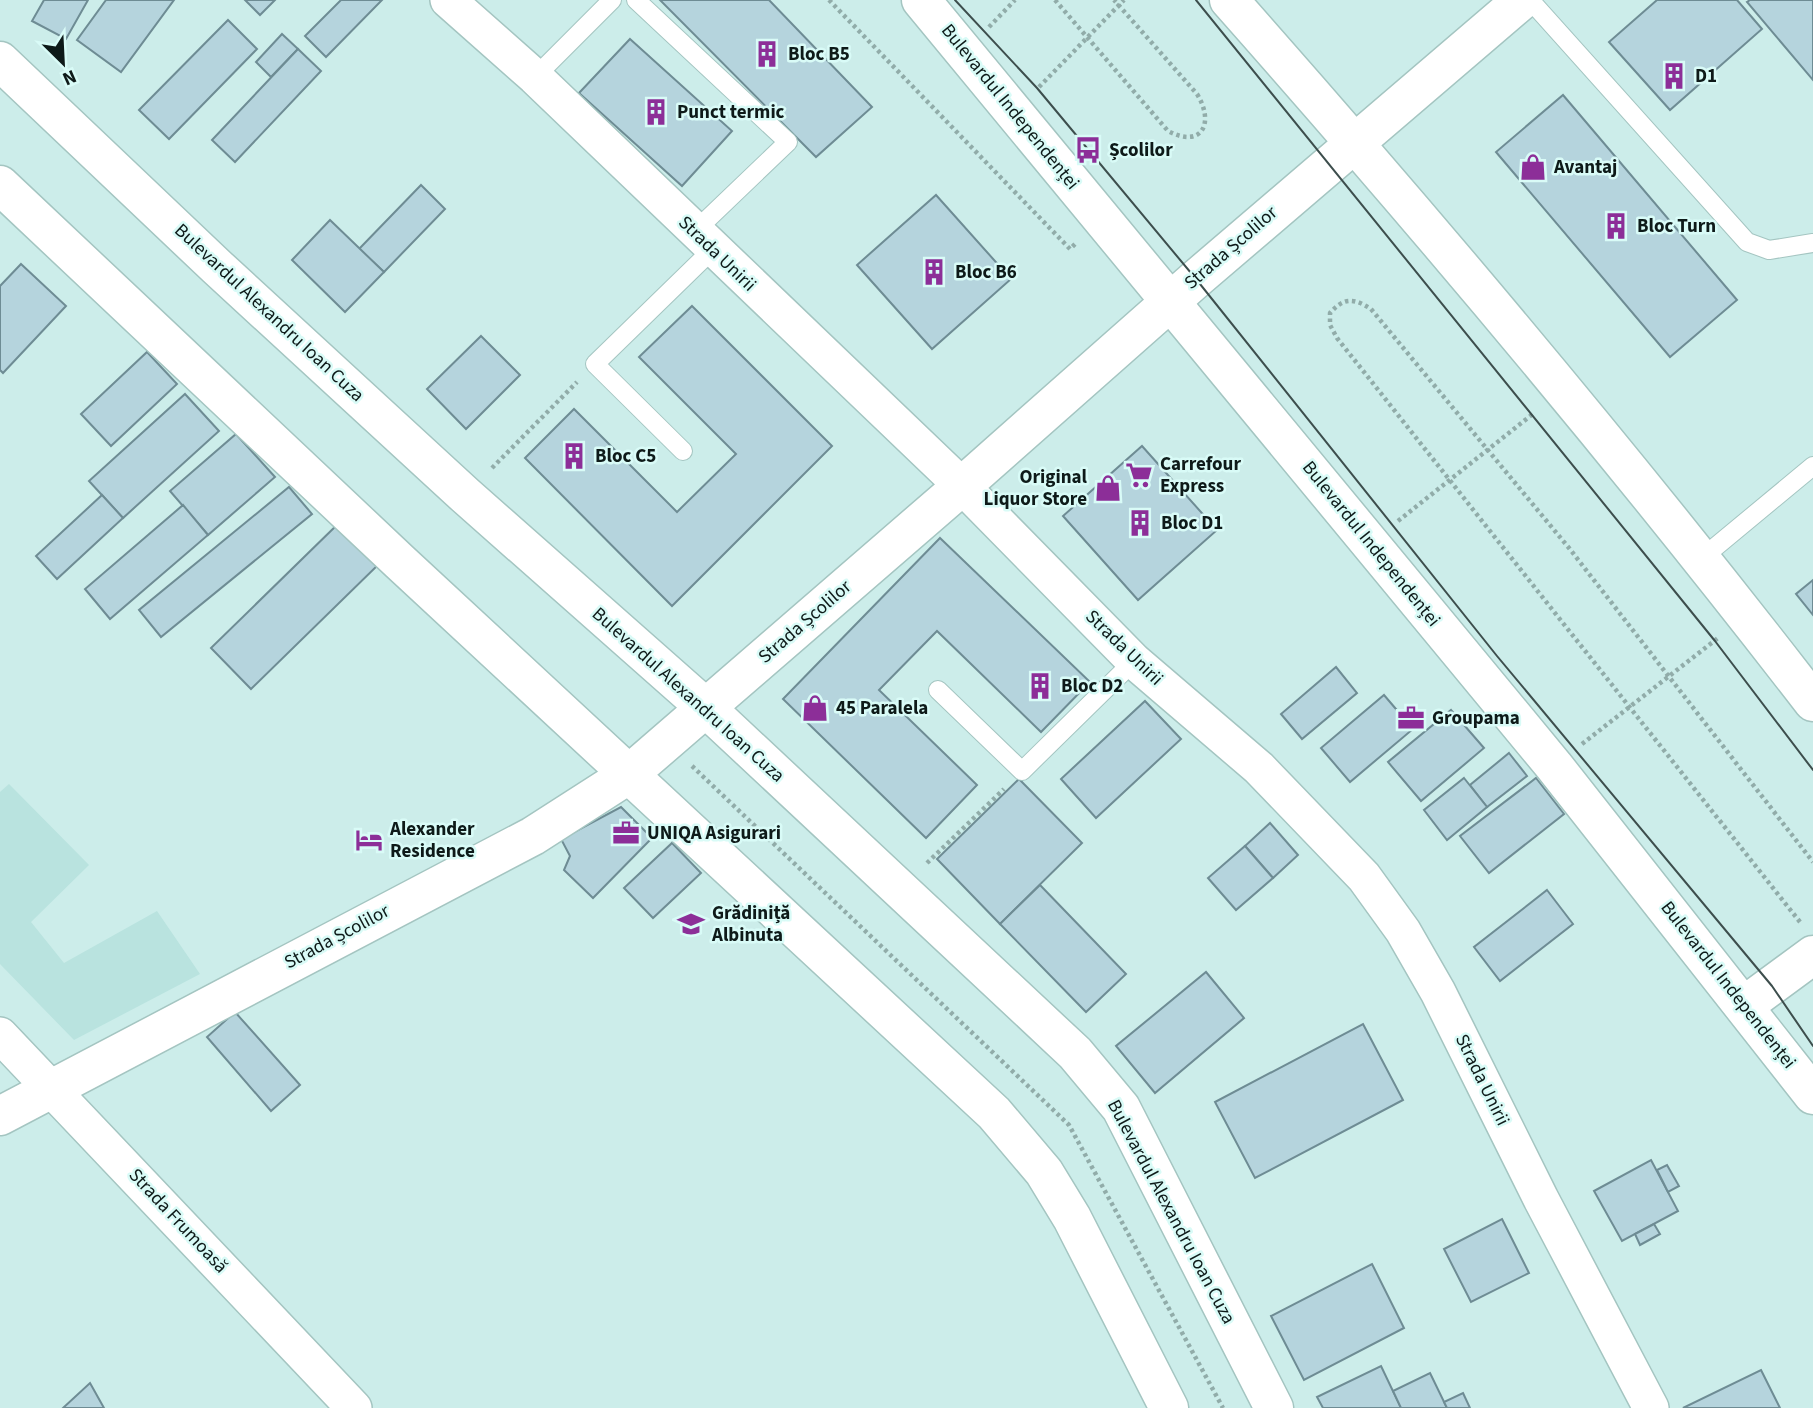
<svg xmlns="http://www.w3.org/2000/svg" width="1813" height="1408" font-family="'Source Sans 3',sans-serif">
	<rect width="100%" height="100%" fill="#ccedea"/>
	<polygon fill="#b9e3df" points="9,784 89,865 31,922 64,963 157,911 200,974 74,1040 0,964 0,792"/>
	<g fill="#b5d4dd" stroke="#6e8c94" stroke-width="2">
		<polygon points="44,0 88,0 66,39 32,21"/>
		<polygon points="106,0 174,0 121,72 77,40"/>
		<polygon points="245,0 275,0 260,15"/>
		<polygon points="341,0 382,0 326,57 305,36"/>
		<polygon points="660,0 769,0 872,107 816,157"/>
		<polygon points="1657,0 1737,0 1762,29 1670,110 1609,42"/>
		<polygon points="1750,0 1813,0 1813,80 1747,2"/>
		<polygon points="228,20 257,49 169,139 139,110"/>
		<polygon points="282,34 298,49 271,77 256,62"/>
		<polygon points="630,39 732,131 682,186 579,93"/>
		<polygon points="298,49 321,71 235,162 212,140"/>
		<polygon points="1563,95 1737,300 1670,357 1496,152"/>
		<polygon points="421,185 445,209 384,272 359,249"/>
		<polygon points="936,195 1011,279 932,349 857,265"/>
		<polygon points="330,220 384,272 345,312 292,260"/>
		<polygon points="21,264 66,306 3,373 0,370 0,286"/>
		<polygon points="692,306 832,446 672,606 525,458 574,409 677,512 736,454 639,357"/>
		<polygon points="481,336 520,375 466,429 427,389"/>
		<polygon points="147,352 177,384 111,446 81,414"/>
		<polygon points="185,394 219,431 123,518 89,481"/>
		<polygon points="236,434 275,477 208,535 170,491"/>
		<polygon points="1142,446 1217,530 1138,600 1063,516"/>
		<polygon points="289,487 312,514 161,637 139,610"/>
		<polygon points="102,495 123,518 57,579 36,556"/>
		<polygon points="183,505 208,535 110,619 85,589"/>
		<polygon points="341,521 381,562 251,689 211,648"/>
		<polygon points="940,538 1090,682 1041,732 937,631 879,690 977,785 926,838 783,699"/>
		<polygon points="1813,580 1813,615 1796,594"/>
		<polygon points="1336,667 1357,693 1302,739 1281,714"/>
		<polygon points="1384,695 1413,729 1350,782 1321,748"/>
		<polygon points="1145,701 1181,739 1096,818 1061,779"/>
		<polygon points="1451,710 1484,748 1421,801 1388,762"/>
		<polygon points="1509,753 1527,776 1487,807 1470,785"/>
		<polygon points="1464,778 1487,807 1447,840 1424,810"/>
		<polygon points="1536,778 1564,814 1489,873 1460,836"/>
		<polygon points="1019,779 1082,843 1000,924 937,859"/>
		<polygon points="621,807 652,838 593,898 564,870 570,856 561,839"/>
		<polygon points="1270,823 1298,855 1273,878 1245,846"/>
		<polygon points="672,843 701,873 653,918 624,888"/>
		<polygon points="1245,846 1273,878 1236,910 1208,878"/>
		<polygon points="1040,885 1126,974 1086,1012 1000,924"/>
		<polygon points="1547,890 1573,924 1500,981 1474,947"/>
		<polygon points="1206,972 1244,1018 1155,1093 1116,1046"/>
		<polygon points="235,1012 300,1085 271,1111 207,1037"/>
		<polygon points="1363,1024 1403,1100 1255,1178 1215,1102"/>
		<polygon points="1651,1160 1678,1211 1622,1241 1594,1191"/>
		<polygon points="1667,1165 1679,1186 1668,1192 1657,1170"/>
		<polygon points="1502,1219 1529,1273 1471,1302 1444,1249"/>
		<polygon points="1654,1224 1660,1234 1640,1245 1635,1234"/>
		<polygon points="1372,1264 1404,1328 1304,1380 1271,1316"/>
		<polygon points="1381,1366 1401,1408 1323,1408 1317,1397"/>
		<polygon points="1761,1370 1780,1408 1683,1408"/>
		<polygon points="1430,1373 1447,1408 1401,1408 1393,1391"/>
		<polygon points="90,1383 104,1408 63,1408"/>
		<polygon points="1463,1393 1470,1408 1447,1408 1444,1402"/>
	</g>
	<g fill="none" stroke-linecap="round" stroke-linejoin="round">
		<defs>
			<g id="service">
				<polyline points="636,0 788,142 694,232"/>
				<polyline points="1530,0 1747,242 1769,250 1813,243"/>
				<polyline points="535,77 612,0"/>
				<polyline points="683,451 595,364 712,250"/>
				<polyline points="1702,558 1813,466"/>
				<polyline points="938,690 1022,771 1134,661"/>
			</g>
			<g id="minor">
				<polyline points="448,0 535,77 962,486 1134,661 1259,768 1364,877 1403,931 1438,992 1541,1199 1651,1408"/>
				<polyline points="0,1035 354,1408"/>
			</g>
			<polyline id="secondary" points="0,1116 533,836 628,775 962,486 1196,279 1522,0"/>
			<g id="primary">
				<polyline points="921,0 1554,766 1813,1095"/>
				<path d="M1229 0C1431 228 1627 461 1813 702"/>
				<polyline points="0,61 217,267 465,495 706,708 1075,1053 1121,1108 1274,1408"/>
				<polyline points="0,185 400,562 994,1113 1044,1172 1072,1218 1169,1408"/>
				<polyline points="1745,1005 1813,955"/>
			</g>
		</defs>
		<use href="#service" stroke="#a4c5c1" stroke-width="20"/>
		<use href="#minor" stroke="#a4c5c1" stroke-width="38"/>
		<use href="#secondary" stroke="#a4c5c1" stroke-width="41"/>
		<use href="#primary" stroke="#a4c5c1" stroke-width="41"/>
		<g stroke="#91aca9" stroke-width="4.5" stroke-dasharray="3.5 3.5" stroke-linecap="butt">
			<polyline points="829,0 1070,249 1075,244"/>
			<path d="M1055 0 1168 131C1202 149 1215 123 1197 94L1114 0"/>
			<polyline points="989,27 1015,0"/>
			<polyline points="1039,87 1124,0"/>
			<polyline points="492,468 577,382"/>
			<polyline points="1398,521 1534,413"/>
			<polyline points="1582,744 1718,638"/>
			<polyline points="692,766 1069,1125 1223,1408"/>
			<polyline points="927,863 1004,789"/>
			<path d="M1800 922 1337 338 1330 325V313C1344 297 1354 298 1371 309L1569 548 1813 862"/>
		</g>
		<use href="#service" stroke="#fff" stroke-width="18"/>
		<use href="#minor" stroke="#fff" stroke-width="35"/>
		<use href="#secondary" stroke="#fff" stroke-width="38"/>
		<use href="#primary" stroke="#fff" stroke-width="38"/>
		<g stroke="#3d4e4d" stroke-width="2">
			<polyline points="955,0 1037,88 1196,279 1497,656 1772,986 1813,1046"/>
			<polyline points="1196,0 1715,641 1813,770"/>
		</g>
	</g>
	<defs>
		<symbol id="building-bare" viewBox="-9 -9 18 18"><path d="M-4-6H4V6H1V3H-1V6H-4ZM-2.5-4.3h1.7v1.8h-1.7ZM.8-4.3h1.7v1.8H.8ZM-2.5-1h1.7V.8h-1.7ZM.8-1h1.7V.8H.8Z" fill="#8c2e98" stroke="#d9fbf7" stroke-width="2.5" paint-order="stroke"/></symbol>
		<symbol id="bus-bare" viewBox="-9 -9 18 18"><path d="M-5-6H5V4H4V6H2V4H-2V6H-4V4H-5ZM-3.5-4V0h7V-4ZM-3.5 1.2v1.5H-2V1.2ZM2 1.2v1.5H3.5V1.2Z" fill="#8c2e98" stroke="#d9fbf7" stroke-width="2.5" paint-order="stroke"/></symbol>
		<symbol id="shop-bare" viewBox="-9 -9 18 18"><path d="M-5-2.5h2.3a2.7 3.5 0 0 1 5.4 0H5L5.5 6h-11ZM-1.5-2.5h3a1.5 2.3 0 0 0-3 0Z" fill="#8c2e98" stroke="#d9fbf7" stroke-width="2.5" paint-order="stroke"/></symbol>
		<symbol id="supermarket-bare" viewBox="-9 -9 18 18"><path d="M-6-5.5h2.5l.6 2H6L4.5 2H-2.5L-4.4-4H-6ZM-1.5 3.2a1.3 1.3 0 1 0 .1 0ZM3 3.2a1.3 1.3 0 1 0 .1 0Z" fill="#8c2e98" stroke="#d9fbf7" stroke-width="2.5" paint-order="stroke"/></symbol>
		<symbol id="office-bare" viewBox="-9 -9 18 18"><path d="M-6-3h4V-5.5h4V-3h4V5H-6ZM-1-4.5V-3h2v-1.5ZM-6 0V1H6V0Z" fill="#8c2e98" stroke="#d9fbf7" stroke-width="2.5" paint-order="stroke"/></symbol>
		<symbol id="hotel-bare" viewBox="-9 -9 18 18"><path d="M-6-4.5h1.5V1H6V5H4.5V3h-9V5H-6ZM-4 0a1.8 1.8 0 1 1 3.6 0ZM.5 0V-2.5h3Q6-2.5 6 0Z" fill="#8c2e98" stroke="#d9fbf7" stroke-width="2.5" paint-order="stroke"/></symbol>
		<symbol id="school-bare" viewBox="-9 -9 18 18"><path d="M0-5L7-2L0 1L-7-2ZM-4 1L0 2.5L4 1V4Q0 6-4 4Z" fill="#8c2e98" stroke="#d9fbf7" stroke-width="2.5" paint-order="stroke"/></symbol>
	</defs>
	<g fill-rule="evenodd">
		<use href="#building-bare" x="748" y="35" width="38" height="38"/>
		<use href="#building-bare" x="1655" y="57" width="38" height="38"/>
		<use href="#building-bare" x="637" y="93" width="38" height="38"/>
		<use href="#bus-bare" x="1069" y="131" width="38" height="38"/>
		<use href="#shop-bare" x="1514" y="148" width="38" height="38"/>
		<use href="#building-bare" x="1597" y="207" width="38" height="38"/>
		<use href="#building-bare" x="915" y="253" width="38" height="38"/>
		<use href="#building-bare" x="555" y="437" width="38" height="38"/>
		<use href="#supermarket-bare" x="1120" y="456" width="38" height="38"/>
		<use href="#shop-bare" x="1089" y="469" width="38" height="38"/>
		<use href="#building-bare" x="1121" y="504" width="38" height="38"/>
		<use href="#building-bare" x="1021" y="667" width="38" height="38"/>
		<use href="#shop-bare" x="796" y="689" width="38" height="38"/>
		<use href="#office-bare" x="1392" y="699" width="38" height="38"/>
		<use href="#office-bare" x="607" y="814" width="38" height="38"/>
		<use href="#hotel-bare" x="350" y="821" width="38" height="38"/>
		<use href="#school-bare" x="672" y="905" width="38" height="38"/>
	</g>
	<g text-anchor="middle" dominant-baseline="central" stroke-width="5" stroke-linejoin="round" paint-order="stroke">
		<g font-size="19" font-weight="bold" fill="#0e1a19" stroke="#d9fbf7" text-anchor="start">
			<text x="788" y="54">Bloc B5</text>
			<text x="1695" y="76">D1</text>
			<text x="677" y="112">Punct termic</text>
			<text x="1109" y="150">Școlilor</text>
			<text x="1554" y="167">Avantaj</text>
			<text x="1637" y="226">Bloc Turn</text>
			<text x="955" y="272">Bloc B6</text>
			<text x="595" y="456">Bloc C5</text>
			<text x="1160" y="464">Carrefour<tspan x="1160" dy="22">Express</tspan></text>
			<text x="1087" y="477" text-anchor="end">Original<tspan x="1087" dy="22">Liquor Store</tspan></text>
			<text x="1161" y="523">Bloc D1</text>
			<text x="1061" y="686">Bloc D2</text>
			<text x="836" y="708">45 Paralela</text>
			<text x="1432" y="718">Groupama</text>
			<text x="390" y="829">Alexander<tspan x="390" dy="22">Residence</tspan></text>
			<text x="647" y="833">UNIQA Asigurari</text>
			<text x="712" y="913">Grădiniță<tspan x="712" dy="22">Albinuta</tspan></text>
		</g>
		<g font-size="19" fill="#0e1a19" stroke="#d9fbf7">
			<text transform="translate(1010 107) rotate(51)">Bulevardul Independenței</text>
			<text transform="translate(1231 248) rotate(-41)">Strada Școlilor</text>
			<text transform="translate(717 254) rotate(44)">Strada Unirii</text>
			<text transform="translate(269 313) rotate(43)">Bulevardul Alexandru Ioan Cuza</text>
			<text transform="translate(1371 544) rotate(51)">Bulevardul Independenței</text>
			<text transform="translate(805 622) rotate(-41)">Strada Școlilor</text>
			<text transform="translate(1124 648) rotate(44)">Strada Unirii</text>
			<text transform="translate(688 695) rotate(42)">Bulevardul Alexandru Ioan Cuza</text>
			<text transform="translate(337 937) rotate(-28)">Strada Școlilor</text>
			<text transform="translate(1728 985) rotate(52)">Bulevardul Independenței</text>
			<text transform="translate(1482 1080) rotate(64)">Strada Unirii</text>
			<text transform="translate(1171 1212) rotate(62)">Bulevardul Alexandru Ioan Cuza</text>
			<text transform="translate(178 1221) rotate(47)">Strada Frumoasă</text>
		</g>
	</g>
	<g transform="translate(63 63) rotate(156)" stroke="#d9fbf7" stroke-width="5" paint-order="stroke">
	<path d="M0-5L12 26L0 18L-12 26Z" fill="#0e1a19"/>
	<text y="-10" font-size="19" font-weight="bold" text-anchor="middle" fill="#0e1a19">N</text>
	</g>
</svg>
